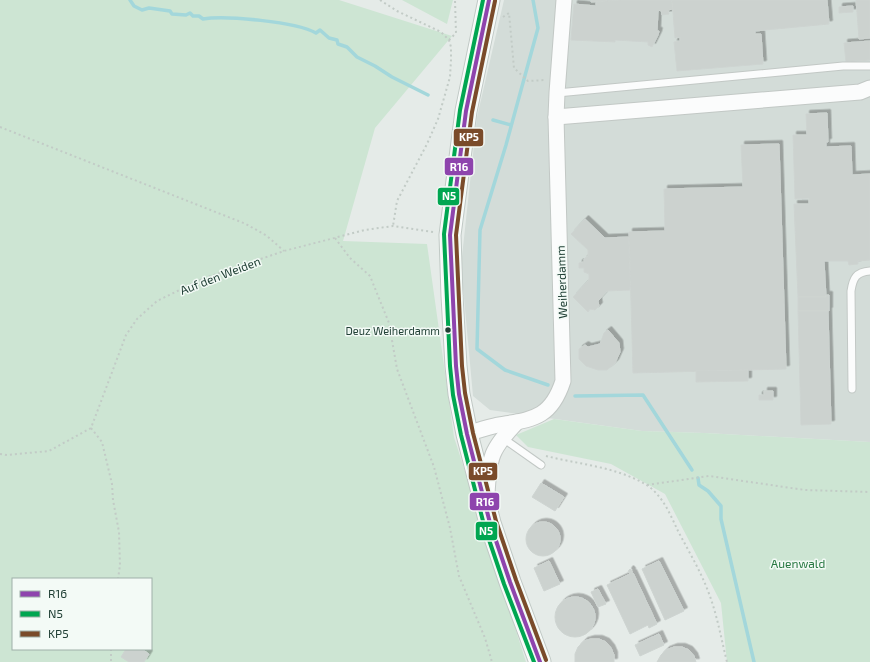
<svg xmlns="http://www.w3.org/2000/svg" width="870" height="662" font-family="'Exo 2',sans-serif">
	<defs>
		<filter id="shadow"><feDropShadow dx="3.5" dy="-3.5" stdDeviation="0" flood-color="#0004"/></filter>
	</defs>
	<rect width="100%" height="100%" fill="#e5ebe8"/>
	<polygon fill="#d3dcd8" points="504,0 870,0 870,442 705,433 642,431 490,410 473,396 461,266 477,117"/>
	<g fill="#cde5d3" fill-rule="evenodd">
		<path d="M0 0H339L452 36 375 128 343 241 427 244 454 437 526 662H0ZM13 579H151V649H13Z"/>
		<polygon points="402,0 453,0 447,24"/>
		<polygon points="554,419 642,431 705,433 870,442 870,662 727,662 721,603 665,494 611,464 528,447 516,435"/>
	</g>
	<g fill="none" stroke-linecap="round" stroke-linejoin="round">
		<g stroke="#a3d7db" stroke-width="3.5">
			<path d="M130 0 134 6 142 10 149 8 170 11 172 14 186 15 190 13 193 16H199L203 19C225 15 297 22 316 33L320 30 329 38 337 40 338 44 347 47 357 57 375 66 392 77 428 95"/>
			<polyline points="533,0 538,28 506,145 480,230 477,349 505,370 548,385"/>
			<polyline points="493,120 511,125"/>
			<polyline points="575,396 643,395 692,470"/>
			<polyline points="698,478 699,485 708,491 721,506 721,519 754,662"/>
		</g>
	</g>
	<g fill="#ccd2cf" stroke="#ced4d1" filter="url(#shadow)">
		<polygon points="592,0 622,0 591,2"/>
		<polygon points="622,0 672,0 673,9 668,10 669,14 662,15 661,10 658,11 657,31 659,31 658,35 652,47 648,45 648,42 615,40 615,42 571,40 574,4 596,6 596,2"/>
		<polygon points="672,0 827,0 829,24 755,31 755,34 761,34 763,64 677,71 674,42 680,41 680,37 675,38"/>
		<polygon points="856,0 870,0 870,38 859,39"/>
		<polygon points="853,6 853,12 839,13 839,7"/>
		<polygon points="870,41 870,60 846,62 844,43"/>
		<polygon points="827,113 828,142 826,142 826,147 851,146 852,175 870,174 870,260 858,261 858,264 849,265 848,261 824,261 826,297 798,297 794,204 809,204 809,198 795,199 793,135 807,135 806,114"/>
		<polygon points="779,144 786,369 633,373 629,232 665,231 664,189 743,187 741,145"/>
		<polygon points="585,219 605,238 629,237 630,290 607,291 598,301 599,306 595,310 590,309 588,312 573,297 589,280 589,274 584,272 584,268 579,268 579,263 584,262 584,259 588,256 588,250 571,234"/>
		<polygon points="826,295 829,295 829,311 798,311 798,297 826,297"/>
		<polygon points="798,311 828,311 831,424 801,425"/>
		<polygon points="608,330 619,343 620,352 615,363 607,370 598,370 586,366 579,359 579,349 585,345 588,347 600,344 604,333"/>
		<polygon points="748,370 748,381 696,382 696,371"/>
		<polygon points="764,391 773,391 773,400 759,400 759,395 764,395"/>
		<polygon points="541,483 564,497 555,511 532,497"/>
		<circle cx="543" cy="539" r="17"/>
		<polygon points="549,561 560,584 544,591 534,568"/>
		<polygon points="659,561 684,611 665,620 642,569"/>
		<polygon points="630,569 632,571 632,574 633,573 657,624 649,628 648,625 630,634 607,585 630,574 628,572 629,570"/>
		<polygon points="598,589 606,604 598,607 591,592"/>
		<circle cx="575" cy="617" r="20"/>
		<polygon points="659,634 664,645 640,656 635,645"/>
		<polygon points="591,639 599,639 606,642 611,648 614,655 614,662 575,662 575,654 578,647 584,641"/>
		<polygon points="674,647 682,647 689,650 694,656 696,662 657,662 661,655 666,650"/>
		<polygon points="126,649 142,649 149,654 144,662 129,662 121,657"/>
	</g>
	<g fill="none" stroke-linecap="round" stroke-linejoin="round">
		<defs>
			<g id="service">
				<polyline points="557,93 843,66 870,66"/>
				<path d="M852 389 851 291C853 278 856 272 870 271"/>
				<polyline points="502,436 507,441 541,465"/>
			</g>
			<g id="minor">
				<polyline points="556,117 860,92 870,88"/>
				<path d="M467 434C476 431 485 428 494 426 530 419 550 421 563 381L556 117 557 93 564 0"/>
				<path d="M487 494C489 457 491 449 517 422"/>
			</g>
			<polyline id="secondary" points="489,0 466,111 450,235 452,296 456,366 459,394 467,434 490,523 510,582 540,662"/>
		</defs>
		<use href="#service" stroke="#c2c8c5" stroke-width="9"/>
		<use href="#minor" stroke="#c2c8c5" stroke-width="17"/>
		<use href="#secondary" stroke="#c0c9c5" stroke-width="23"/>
		<g stroke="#c2cbc6" stroke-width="2" stroke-dasharray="2 3" stroke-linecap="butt">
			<polyline points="380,0 397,11 441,32 449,40 451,47 451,60 450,77 438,119 427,144 397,201 393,226"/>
			<polyline points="503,17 509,13 514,68 528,81 545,80"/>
			<polyline points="449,40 456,33 455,0"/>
			<polyline points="0,127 246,224 267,236 284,251"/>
			<polyline points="335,238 350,258 370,276 389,323 397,369 434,467 450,528 459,576 485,638 492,662"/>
			<polyline points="91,428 102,442 112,484 113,500 119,532 120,565 118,579"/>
			<polyline points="0,454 7,455 49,451 91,428 126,335 137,319 157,301 202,279 284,251 365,230 393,226 433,232"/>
			<path d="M546 456C578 464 616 467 645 484 662 494 670 514 678 531 688 550 700 570 708 591 717 614 721 638 727 662"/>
			<polyline points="647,485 709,476 805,490 870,492"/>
			<polyline points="111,649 111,662"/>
		</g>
		<use href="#service" stroke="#fbfcfc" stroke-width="7"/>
		<use href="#minor" stroke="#fbfcfc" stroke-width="15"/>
		<use href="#secondary" stroke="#fbfcfc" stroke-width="21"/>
		<defs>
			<polyline id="bus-1" points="489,0 466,111 450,235 456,366 459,394 467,434 490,523 510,582 540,662"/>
			<polyline id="bus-2" points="483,0 460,110 444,234 450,366 453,395 461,435 484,525 504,584 534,662"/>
			<polyline id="bus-3" points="495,1 472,112 456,235 462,366 465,393 473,433 496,521 516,580 546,660"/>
		</defs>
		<use href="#bus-1" stroke="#f3faf6" stroke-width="7"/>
		<use href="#bus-2" stroke="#f3faf6" stroke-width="7"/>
		<use href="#bus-3" stroke="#f3faf6" stroke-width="7"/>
		<use href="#bus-1" stroke="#8e44ad" stroke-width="4"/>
		<use href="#bus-2" stroke="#00a651" stroke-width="4"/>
		<use href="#bus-3" stroke="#7a4b2a" stroke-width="4"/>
	</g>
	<circle fill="#214036" stroke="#f3faf6" stroke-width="1.5" cx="448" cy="330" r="3.5"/>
	<g text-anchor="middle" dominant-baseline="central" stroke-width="3" stroke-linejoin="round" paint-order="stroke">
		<g font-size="11" fill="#214036" stroke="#f3faf6" text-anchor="end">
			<text x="440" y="330">Deuz Weiherdamm</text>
		</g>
		<g font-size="12" fill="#214036" stroke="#f3faf6">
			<text transform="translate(220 275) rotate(-21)">Auf den Weiden</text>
			<text transform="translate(561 282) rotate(-92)">Weiherdamm</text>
		</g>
		<g font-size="12" fill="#297943" stroke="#f3faf6">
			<text x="798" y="563">Auenwald</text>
		</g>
	</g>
	<g stroke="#f3faf6" stroke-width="1.5">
		<rect x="453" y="128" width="31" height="19" rx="4" fill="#7a4b2a"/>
		<rect x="444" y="157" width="30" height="19" rx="4" fill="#8e44ad"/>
		<rect x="437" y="187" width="23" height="19" rx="4" fill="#00a651"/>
		<rect x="468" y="462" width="30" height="19" rx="4" fill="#7a4b2a"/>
		<rect x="469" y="492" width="31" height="19" rx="4" fill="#8e44ad"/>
		<rect x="475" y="521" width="23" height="20" rx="4" fill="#00a651"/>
	</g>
	<g font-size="11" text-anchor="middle" font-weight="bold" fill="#fff">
		<text x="469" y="141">KP5</text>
		<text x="459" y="171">R16</text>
		<text x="449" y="200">N5</text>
		<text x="483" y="475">KP5</text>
		<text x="485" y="506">R16</text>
		<text x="486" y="535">N5</text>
	</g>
	<rect x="12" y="578" width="140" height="72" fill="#f3faf6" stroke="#9fb0a9"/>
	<rect x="20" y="591" width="20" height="6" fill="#8e44ad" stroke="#9fb0a9"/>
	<text x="48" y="598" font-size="12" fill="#214036">R16</text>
	<rect x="20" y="611" width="20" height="6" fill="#00a651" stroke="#9fb0a9"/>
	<text x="48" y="618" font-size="12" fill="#214036">N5</text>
	<rect x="20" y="631" width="20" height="6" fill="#7a4b2a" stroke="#9fb0a9"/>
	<text x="48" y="638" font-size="12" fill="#214036">KP5</text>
</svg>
